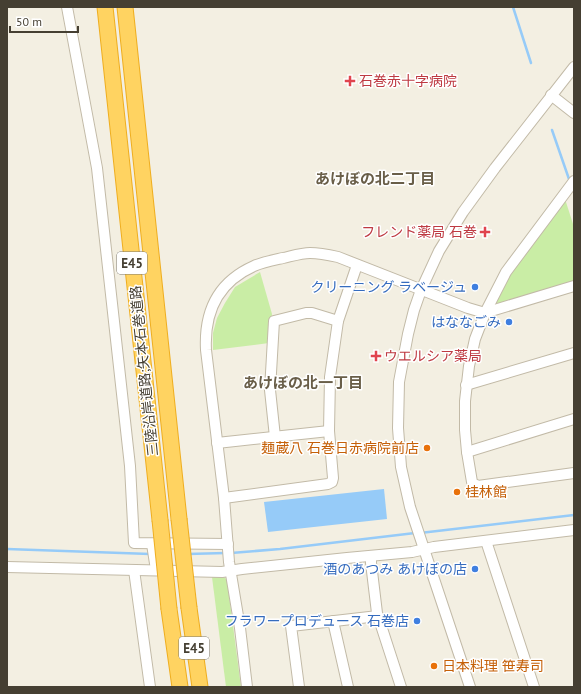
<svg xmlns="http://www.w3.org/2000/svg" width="581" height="694" font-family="'PT Sans','Noto Sans JP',sans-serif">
	<rect width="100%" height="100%" fill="#f3efe2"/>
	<g fill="#c9eda5">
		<polygon points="565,199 574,227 574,281 497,305 494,302 508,276"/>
		<polygon points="260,272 272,314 269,343 213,350 213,333 217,318 225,303 235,287"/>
		<polygon points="212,577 224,577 227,580 241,687 226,687"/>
	</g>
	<polygon fill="#96cbf8" points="384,489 387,519 268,532 264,502"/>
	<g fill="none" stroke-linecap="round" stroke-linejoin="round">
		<g stroke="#96cbf8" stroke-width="2.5">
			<polyline points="513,7 531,63"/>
			<polyline points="552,130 570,182"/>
			<polyline points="420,533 574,515"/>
			<polyline points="7,549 150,554"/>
			<polyline points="231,553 280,549 415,533"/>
			<polyline points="187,554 226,553"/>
		</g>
		<defs>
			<g id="minor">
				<polyline points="67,7 97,168 130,466 134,543 228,544"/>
				<polyline points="551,95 574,113"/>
				<polyline points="574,181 506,272 485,313 475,339 469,366 465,401 465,430 467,452 472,482 474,484 478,486 574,473"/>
				<polyline points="466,385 574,353"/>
				<polyline points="275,437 270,390 274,321 306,313 312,313 338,321"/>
				<polyline points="217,443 329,431"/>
				<polyline points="467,452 574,419"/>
				<polyline points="224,498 328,484 332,482 333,478 329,431 330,377 338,321 357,265"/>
				<polyline points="486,541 534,687"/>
				<polyline points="152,544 156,570"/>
				<polyline points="371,557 371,563 377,613 401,687"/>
				<polyline points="7,567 222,572 242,569 347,558 412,552 434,547 574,530"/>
				<polyline points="134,570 150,687"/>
				<polyline points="333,621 348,687"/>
				<path d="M247 687 240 628 229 562 224 498 206 350C204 312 218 282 254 266 263 262 274 260 283 258 292 256 302 253 310 253 320 253 329 255 338 257L468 308 485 313 491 311 574 286"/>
				<polyline points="299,687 291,626 378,616"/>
				<polyline points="470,687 410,507 401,467 398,428 399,382 408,334 414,310 421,290 439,251 463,212 495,168 574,67"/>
			</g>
			<g id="highway">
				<polyline points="105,7 160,520"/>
				<polyline points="125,7 179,519"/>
				<polyline points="189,608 200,687"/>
				<polyline points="169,609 180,687"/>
			</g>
		</defs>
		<use href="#minor" stroke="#c2baa7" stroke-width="12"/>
		<use href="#highway" stroke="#efae20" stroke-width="17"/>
		<use href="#minor" stroke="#fff" stroke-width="10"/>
		<use href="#highway" stroke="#ffd361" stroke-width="15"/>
		<defs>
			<g id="highway-bridge">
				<polyline points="179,519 189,608"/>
				<polyline points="160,520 169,609"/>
			</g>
		</defs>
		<use href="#highway-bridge" stroke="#efae20" stroke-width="17" stroke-linecap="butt"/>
		<use href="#highway-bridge" stroke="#ffd361" stroke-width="15"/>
	</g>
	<g fill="#e0444e" stroke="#fff" stroke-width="1.5">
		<path d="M348 75h4v4h4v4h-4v4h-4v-4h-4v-4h4z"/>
		<path d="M483 226h4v4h4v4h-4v4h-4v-4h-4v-4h4z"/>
		<path d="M374 350h4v4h4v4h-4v4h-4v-4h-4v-4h4z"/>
	</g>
	<g fill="#3f7fe0" stroke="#fff" stroke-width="1.5">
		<circle cx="475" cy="287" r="4"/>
		<circle cx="509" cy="322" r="4"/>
		<circle cx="475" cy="569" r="4"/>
		<circle cx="417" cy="621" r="4"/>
	</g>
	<g fill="#e8710a" stroke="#fff" stroke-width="1.5">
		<circle cx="427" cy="448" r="4"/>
		<circle cx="457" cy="492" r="4"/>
		<circle cx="434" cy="666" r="4"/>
	</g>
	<g text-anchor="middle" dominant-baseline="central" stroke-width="3" stroke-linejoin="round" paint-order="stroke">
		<g fill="#fff" stroke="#7d7970" stroke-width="1">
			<rect x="117" y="252" width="30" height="22" rx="3"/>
			<rect x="179" y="637" width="30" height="22" rx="3"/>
		</g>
		<g font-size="13" font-weight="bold" fill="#453f32">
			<text x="132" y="263">E45</text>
			<text x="194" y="648">E45</text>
		</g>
		<g font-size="14" fill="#be3a42" stroke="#fff" text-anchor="start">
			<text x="359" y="81">石巻赤十字病院</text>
			<text x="477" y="232" text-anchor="end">フレンド薬局 石巻</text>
			<text x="384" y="356">ウエルシア薬局</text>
		</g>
		<g font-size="14" fill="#366cbe" stroke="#fff" text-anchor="end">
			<text x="467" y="287">クリーニング ラベージュ</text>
			<text x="501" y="322">はななごみ</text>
			<text x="467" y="569">酒のあつみ あけぼの店</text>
			<text x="409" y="621">フラワープロデュース 石巻店</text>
		</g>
		<g font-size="14" fill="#453f32" stroke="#fff">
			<text transform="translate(144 371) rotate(-96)">三陸沿岸道路;矢本石巻道路</text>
		</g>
		<g font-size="14" fill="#c56008" stroke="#fff" text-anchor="start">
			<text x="419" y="448" text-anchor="end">麺蔵八 石巻日赤病院前店</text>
			<text x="465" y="492">桂林館</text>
			<text x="442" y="666">日本料理 笹寿司</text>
		</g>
		<g font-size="15" font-weight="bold" fill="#695e48" stroke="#fff">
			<text x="375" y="178">あけぼの北二丁目</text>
			<text x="303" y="382">あけぼの北一丁目</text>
		</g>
	</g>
	<rect width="581" height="694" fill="none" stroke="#453f32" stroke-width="16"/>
	<path d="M10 26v6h68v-6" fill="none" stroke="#453f32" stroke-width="2"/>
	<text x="16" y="26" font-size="12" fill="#453f32" stroke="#ffffff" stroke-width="3" paint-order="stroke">50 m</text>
</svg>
